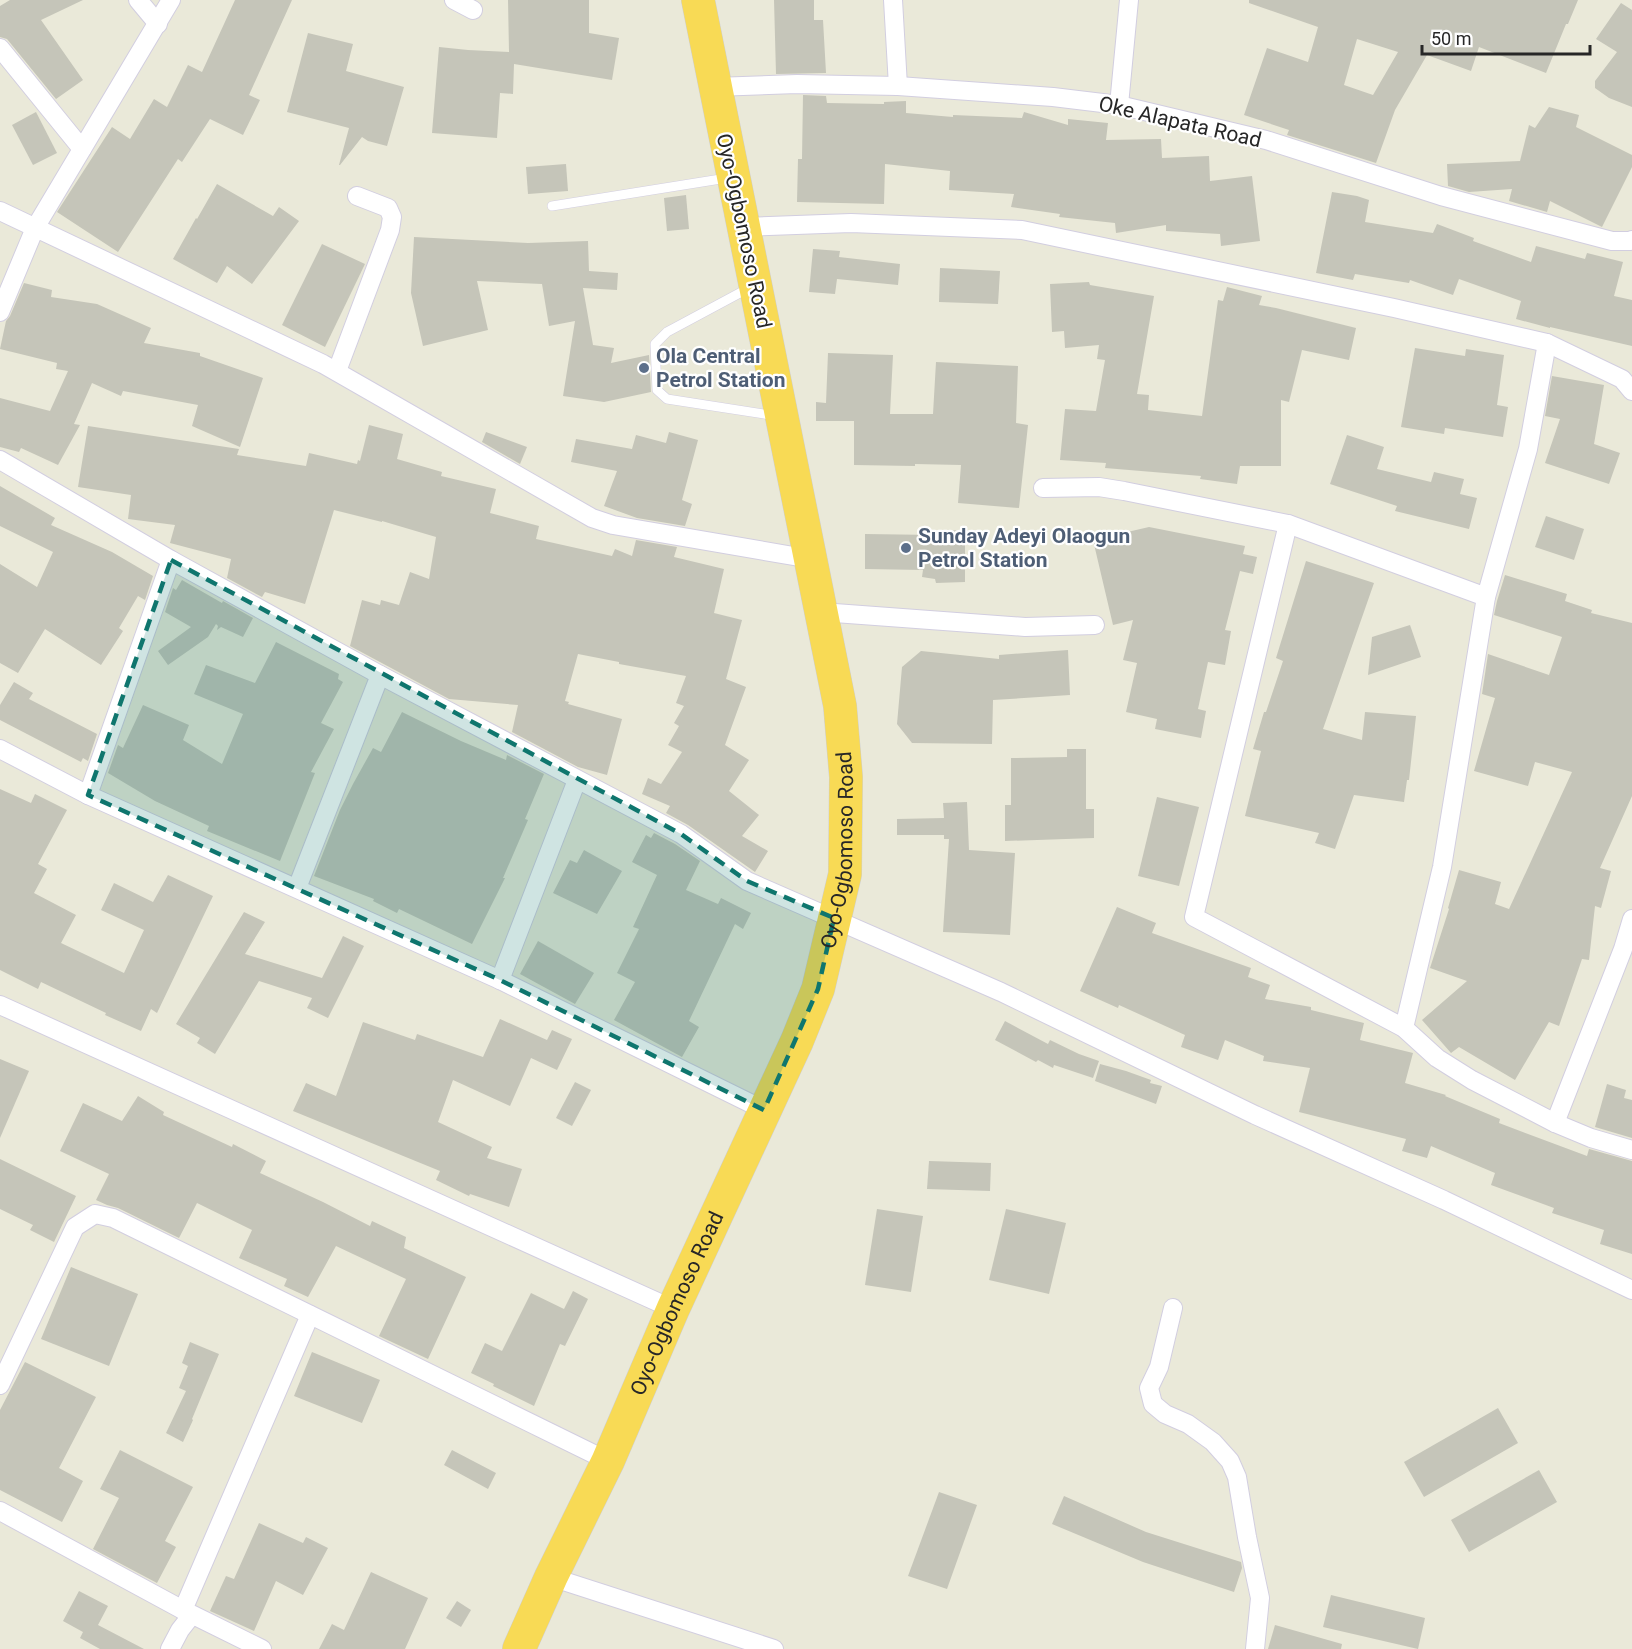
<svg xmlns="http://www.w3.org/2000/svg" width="1632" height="1649" font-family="Roboto,sans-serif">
	<rect width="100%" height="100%" fill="#eae9d9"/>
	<g fill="#c5c5b9" fill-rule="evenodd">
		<polygon points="10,0 83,0 41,20 83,80 56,99 7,39 0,37 0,6"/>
		<polygon points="235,0 292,0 249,95 260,100 243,135 210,119 182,162 178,159 118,252 57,212 112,127 130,139 154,99 167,107 188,65 202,72"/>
		<polygon points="508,0 589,0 589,33 619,38 612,80 514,64 513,94 500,93 497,138 432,133 439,47 468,50 509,52"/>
		<polygon points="774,0 814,0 814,20 823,20 826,73 776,74"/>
		<path d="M1249 0H1578L1568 24H1566L1546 73 1479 47 1471 71 1427 55 1395 110 1376 163 1287 135 1289 130 1244 115 1267 48 1308 62 1318 27 1249 3ZM1357 39 1398 52 1373 95 1344 85Z"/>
		<polygon points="1621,3 1632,10 1632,107 1609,98 1595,88 1595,81 1617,52 1596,39"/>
		<polygon points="308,33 353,44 346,71 404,87 387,146 368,141 362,137 340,165 339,165 349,128 287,112"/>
		<polygon points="803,95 826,96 827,103 884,104 884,102 906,101 906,113 953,117 953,115 1022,118 1024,112 1068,125 1068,119 1108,123 1106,140 1161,139 1162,158 1209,156 1210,181 1252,176 1260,241 1221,246 1220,234 1166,231 1166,225 1116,233 1115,223 1059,217 1060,214 1011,207 1014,194 949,190 950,171 885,164 884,204 797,202 798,159 802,159"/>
		<polygon points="1549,107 1579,115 1576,127 1632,155 1632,167 1602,227 1550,201 1547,212 1509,201 1512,189 1469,192 1448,186 1447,164 1520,161 1529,125 1535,128"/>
		<polygon points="36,112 57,153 33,165 12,125"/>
		<polygon points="566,164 568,191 528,194 526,167"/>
		<polygon points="217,184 273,216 279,207 299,221 252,284 227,266 217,283 173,259 196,218 197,219"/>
		<polygon points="1332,192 1357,196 1369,200 1365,222 1433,233 1437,224 1474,238 1473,241 1531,262 1536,246 1585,259 1587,253 1623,262 1614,296 1632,300 1632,346 1550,327 1550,328 1516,319 1521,301 1459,279 1453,295 1410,280 1409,283 1355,274 1353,280 1316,273"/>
		<polygon points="686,195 689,229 667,231 664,198"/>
		<polygon points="414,237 528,243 588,241 589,271 618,273 617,290 583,288 593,345 614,348 611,363 649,355 651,392 604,402 563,396 575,321 549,326 542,284 477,281 488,330 423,346 411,293"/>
		<polygon points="322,244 365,264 325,347 282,325"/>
		<polygon points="813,249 840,251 839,257 900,264 898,285 837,279 835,294 809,292"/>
		<polygon points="940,268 1000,271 998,304 939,302"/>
		<polygon points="1089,282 1090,285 1154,296 1137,394 1149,395 1148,410 1202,416 1218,300 1223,301 1227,287 1262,296 1259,305 1276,308 1356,328 1349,360 1302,350 1289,402 1281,400 1281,466 1240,466 1237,484 1200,479 1201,476 1105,468 1106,463 1060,460 1065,409 1096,411 1105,360 1097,359 1099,345 1065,348 1064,331 1052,332 1050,284"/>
		<polygon points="24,283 52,290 51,297 97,304 151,328 144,343 200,353 200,356 263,378 240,447 192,426 198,405 123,391 121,396 92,383 74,424 80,425 58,465 21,448 19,452 0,447 0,398 50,411 68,371 56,369 57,363 0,349 6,321 10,316"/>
		<polygon points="1415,348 1465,356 1466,349 1504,355 1497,405 1508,407 1503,437 1445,428 1444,434 1401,427"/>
		<polygon points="828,353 893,355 890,414 933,414 936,362 1018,366 1016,423 1028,425 1019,508 958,503 961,465 915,464 915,466 854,465 854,421 816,421 816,402 826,403"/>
		<polygon points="1552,376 1604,385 1594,444 1620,453 1609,484 1545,463 1560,419 1545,416"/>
		<polygon points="369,425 403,434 397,459 442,472 441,476 496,489 490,513 539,526 536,539 612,556 615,549 632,556 636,540 677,547 674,557 724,569 714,613 742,620 726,679 746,687 725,745 749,760 729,791 759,815 742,836 768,851 755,872 688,825 666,813 670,806 642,794 648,778 661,784 682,752 668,745 679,726 674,723 684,706 676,703 686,676 619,664 619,662 578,654 565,701 569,702 568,704 622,719 607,775 578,767 512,732 518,705 449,699 350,646 362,600 380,605 381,600 399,605 410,572 429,579 436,537 382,521 382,522 334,510 305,604 265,592 262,597 227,578 231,559 170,543 175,525 128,519 131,495 78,487 88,426 239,449 237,455 306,466 309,453 357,464 358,460 360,461"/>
		<polygon points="486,432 527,447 520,464 482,442"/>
		<polygon points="669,432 698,440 682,500 692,504 685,526 637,518 604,506 617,471 571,462 576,439 632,449 636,435 666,443"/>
		<polygon points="1347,435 1384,447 1377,469 1431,482 1434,472 1464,479 1460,494 1477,498 1469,529 1395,511 1397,506 1330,484"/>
		<polygon points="0,486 55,518 51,525 112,552 153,576 145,600 138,596 119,628 123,631 101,665 45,629 18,673 0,663 0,564 37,587 53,552 0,526"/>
		<polygon points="1546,516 1584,529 1574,560 1535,547"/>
		<polygon points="1149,527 1245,546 1243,554 1257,557 1253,574 1240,571 1225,630 1231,631 1225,665 1208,662 1198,709 1206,711 1201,738 1155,729 1157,719 1126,712 1137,663 1123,660 1133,620 1113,625 1093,540"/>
		<polygon points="965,530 965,582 936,583 935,579 922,577 923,570 865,569 865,534 935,535 935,531"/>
		<polygon points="1306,561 1374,583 1323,729 1362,740 1365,712 1416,716 1409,780 1407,780 1404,802 1354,795 1335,849 1315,843 1319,833 1245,816 1261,751 1253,749 1264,712 1266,712 1283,661 1276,658"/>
		<polygon points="1505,575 1567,594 1565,601 1592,610 1591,613 1632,623 1632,796 1600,868 1611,871 1601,908 1595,906 1589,960 1582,959 1559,1026 1549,1022 1515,1080 1459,1047 1451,1053 1422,1020 1467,981 1430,968 1449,909 1448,908 1459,870 1501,882 1495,904 1509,909 1572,772 1535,762 1528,786 1474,771 1495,698 1482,694 1488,654 1549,675 1562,637 1494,615 1497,601"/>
		<polygon points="182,580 222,603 223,601 253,618 243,637 221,627 217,630 218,626 216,624 208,637 168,665 158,651 191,627 165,612 173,588 176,590"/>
		<polygon points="1410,625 1421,657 1368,675 1372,637"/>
		<polygon points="276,642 339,674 338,679 343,682 321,723 334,729 311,772 315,773 280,861 207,831 209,826 155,801 108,773 118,745 123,748 143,705 189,725 183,740 222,764 243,714 194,694 206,665 255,683"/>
		<polygon points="1068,650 1070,695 993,700 992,744 912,743 897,724 902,667 921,651 999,659 999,655"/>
		<polygon points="14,682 33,693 29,699 97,734 88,761 83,758 81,762 0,720 0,705"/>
		<polygon points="402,712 461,741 506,760 507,755 544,774 525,819 528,820 503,878 505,878 472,944 399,909 397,913 373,901 374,899 314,876 340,810 353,784 373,748 381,752"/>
		<polygon points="1067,749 1086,749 1086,809 1094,809 1094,838 1005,841 1005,805 1011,805 1011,758 1067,757"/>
		<polygon points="0,789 31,803 35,794 67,810 38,864 47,869 34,893 76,915 61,943 124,973 144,930 101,910 114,883 153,902 168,875 213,896 157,1013 151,1009 141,1031 105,1015 106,1013 41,982 38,989 0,970"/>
		<polygon points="1157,797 1199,807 1179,886 1138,876"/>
		<polygon points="967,802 969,850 1015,853 1010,935 943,932 949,839 944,839 944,835 897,835 897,819 944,818 943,803"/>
		<polygon points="654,833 675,844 700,861 686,890 718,904 721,898 751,913 743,929 735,924 689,1021 699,1027 682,1057 614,1020 635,982 617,973 639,929 633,927 657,875 632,862 646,835 651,838"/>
		<polygon points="584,850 622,871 597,914 553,893 570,860 577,863"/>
		<polygon points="1117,907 1156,923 1152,933 1251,968 1248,977 1270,985 1265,999 1311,1007 1311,1010 1364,1023 1360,1040 1413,1053 1405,1083 1446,1095 1445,1096 1500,1119 1499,1123 1587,1156 1589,1149 1632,1161 1632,1254 1600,1244 1604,1230 1552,1213 1554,1208 1491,1185 1495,1173 1431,1146 1427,1158 1402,1151 1406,1139 1299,1112 1310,1068 1263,1061 1264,1056 1225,1040 1218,1060 1181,1047 1185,1035 1119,1005 1118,1008 1080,991"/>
		<polygon points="244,912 265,922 245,954 322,978 343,936 364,946 328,1018 307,1008 312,998 259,981 215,1054 197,1043 200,1038 176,1024"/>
		<polygon points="538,941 594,973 575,1004 520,974"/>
		<polygon points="500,1019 547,1040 552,1030 572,1039 557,1070 531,1058 510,1106 453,1080 438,1122 492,1147 487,1158 522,1169 509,1207 470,1194 469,1196 436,1180 440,1171 293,1111 306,1083 336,1096 363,1022 415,1040 417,1034 483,1057"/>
		<polygon points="1005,1021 1048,1044 1050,1040 1079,1054 1099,1061 1093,1078 1054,1065 1053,1068 1038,1060 1036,1062 995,1040"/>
		<polygon points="0,1059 29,1071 0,1138"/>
		<polygon points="1100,1064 1126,1071 1151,1080 1150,1083 1162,1086 1156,1104 1095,1081"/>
		<polygon points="575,1082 591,1090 572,1126 556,1118"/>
		<polygon points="1607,1084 1626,1090 1624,1098 1632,1100 1632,1138 1595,1127"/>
		<polygon points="138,1096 164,1112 163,1115 232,1147 233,1144 266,1161 260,1173 323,1202 370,1226 372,1221 406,1237 404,1248 466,1277 428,1359 379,1336 406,1279 336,1246 308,1297 284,1286 287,1279 239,1258 252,1230 197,1203 179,1238 118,1208 107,1205 96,1200 109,1174 60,1151 83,1103 122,1121"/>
		<polygon points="0,1159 76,1196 54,1242 30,1230 33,1225 0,1209"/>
		<polygon points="929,1161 991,1163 990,1191 927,1189"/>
		<polygon points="877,1209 923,1216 911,1292 865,1285"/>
		<polygon points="1006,1209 1066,1223 1049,1294 989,1280"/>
		<polygon points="71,1267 138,1294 109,1366 41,1339"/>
		<polygon points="573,1291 588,1299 565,1346 560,1344 534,1406 493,1386 494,1384 471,1373 485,1343 502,1351 531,1293 564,1309"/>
		<polygon points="190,1342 219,1354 192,1419 193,1420 183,1442 166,1433 186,1391 179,1388 188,1366 182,1363"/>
		<polygon points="312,1352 380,1380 362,1423 294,1396"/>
		<polygon points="25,1362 96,1397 59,1468 83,1481 62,1522 0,1490 0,1410"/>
		<polygon points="1498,1408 1518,1443 1424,1497 1404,1462"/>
		<polygon points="120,1450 193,1487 165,1541 176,1547 157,1583 93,1549 119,1498 100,1489"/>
		<polygon points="452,1450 496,1473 488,1489 444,1465"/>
		<polygon points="1539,1470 1557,1502 1469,1552 1451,1520"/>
		<polygon points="939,1492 977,1505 947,1589 908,1576"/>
		<polygon points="1064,1496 1146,1532 1241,1562 1242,1568 1234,1592 1143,1562 1052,1524"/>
		<polygon points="259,1523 303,1543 306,1537 328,1548 303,1595 276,1581 254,1631 210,1611 226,1576 234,1579"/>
		<polygon points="371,1572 428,1598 405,1649 319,1649 332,1624 344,1630"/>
		<polygon points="79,1591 108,1606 98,1625 144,1649 100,1649 80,1638 83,1632 63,1621"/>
		<polygon points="1331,1595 1425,1618 1418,1649 1323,1627"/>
		<polygon points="457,1601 471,1610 461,1627 446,1618"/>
		<polygon points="1275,1625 1342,1644 1341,1649 1268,1649"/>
	</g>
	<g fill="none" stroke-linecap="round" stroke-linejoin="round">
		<defs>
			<g id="lane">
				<polyline points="552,206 727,178"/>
				<polyline points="749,288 667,332 655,344 657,390 667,399 777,416"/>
			</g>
			<g id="street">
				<polyline points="138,0 158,24"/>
				<polyline points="454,0 473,10"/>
				<polyline points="893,0 898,86"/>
				<polyline points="0,48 82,149"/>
				<polyline points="714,87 797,84 898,86 1053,97 1119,105 1266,140 1441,196 1612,241 1630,241 1632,240"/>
				<polyline points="1119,105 1129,0"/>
				<polyline points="0,211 323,364 592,518 613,525 811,559"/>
				<polyline points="744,227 851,223 1022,230 1394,308 1547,343 1622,379 1632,391"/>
				<polyline points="0,312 35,228 171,0"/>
				<polyline points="337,371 390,230 392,217 388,208 357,196"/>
				<polyline points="0,460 171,560 380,675 681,834 747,881 1001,992 1255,1115 1444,1200 1632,1290"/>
				<polyline points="1043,488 1099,487 1124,491 1288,524 1486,597 1442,867 1404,1028"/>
				<polyline points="1288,524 1194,917 1404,1028 1437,1058 1472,1080 1555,1123 1591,1138 1632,1150"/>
				<polyline points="1486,597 1528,449 1547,343"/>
				<polyline points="821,612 1025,627 1095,625"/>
				<polyline points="0,749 88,795 500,980 764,1110"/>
				<polyline points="88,795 171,560"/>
				<polyline points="297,888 380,675"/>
				<polyline points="500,980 577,780"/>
				<polyline points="0,1005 673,1309"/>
				<polyline points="1555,1123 1623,949 1632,919"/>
				<polyline points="1173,1308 1159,1367 1149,1388 1153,1404 1165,1414 1188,1424 1213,1442 1230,1461 1237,1477 1247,1537 1260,1598 1255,1649"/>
				<polyline points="0,1385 75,1227 95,1214 113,1218 608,1461"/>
				<polyline points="0,1511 183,1610 262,1649"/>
				<polyline points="551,1577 774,1649"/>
				<polyline points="170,1649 180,1630 191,1616 183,1610 310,1315"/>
			</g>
			<g id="highway">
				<path id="s1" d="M519 1649 551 1577 608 1461 673 1309 797 1041 818 989 845 874 846 777 840 706 698 0"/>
			</g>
		</defs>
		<use href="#lane" stroke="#d2cee0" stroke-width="10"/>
		<use href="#street" stroke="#d2cee0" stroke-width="20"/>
		<use href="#highway" stroke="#cfcfcf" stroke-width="34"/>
		<use href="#lane" stroke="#fff" stroke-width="9"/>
		<use href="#street" stroke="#fff" stroke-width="18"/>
		<use href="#highway" stroke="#f8da55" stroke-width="33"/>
	</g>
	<path fill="#0f766e" fill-opacity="0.2" stroke="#0f766e" stroke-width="4.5" stroke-dasharray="12 8" stroke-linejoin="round" d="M171 560 681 834 747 881 834 918 818 989 764 1110 500 980 88 795Z"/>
	<g fill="#5c6f8a" stroke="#fff" stroke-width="2">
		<circle cx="644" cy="368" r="6"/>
		<circle cx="906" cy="548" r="6"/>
	</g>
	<g text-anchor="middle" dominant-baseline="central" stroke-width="4.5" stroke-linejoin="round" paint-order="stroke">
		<g font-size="21" fill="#272727" stroke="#fff">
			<text transform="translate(1180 122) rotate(13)">Oke Alapata Road</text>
			<text transform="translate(744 231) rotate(78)">Oyo-Ogbomoso Road</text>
			<text stroke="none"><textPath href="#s1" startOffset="866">Oyo-Ogbomoso Road</textPath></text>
			<text stroke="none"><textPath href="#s1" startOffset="380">Oyo-Ogbomoso Road</textPath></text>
		</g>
		<g font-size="21" font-weight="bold" fill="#4e5e75" stroke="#fff" text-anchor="start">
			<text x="656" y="356">Ola Central<tspan x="656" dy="24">Petrol Station</tspan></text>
			<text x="918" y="536">Sunday Adeyi Olaogun<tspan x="918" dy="24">Petrol Station</tspan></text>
		</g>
	</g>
	<path d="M1422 45v9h168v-9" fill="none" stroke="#272727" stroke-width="3"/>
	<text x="1431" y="45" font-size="18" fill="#272727" stroke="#ffffff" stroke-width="4.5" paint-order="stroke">50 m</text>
</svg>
